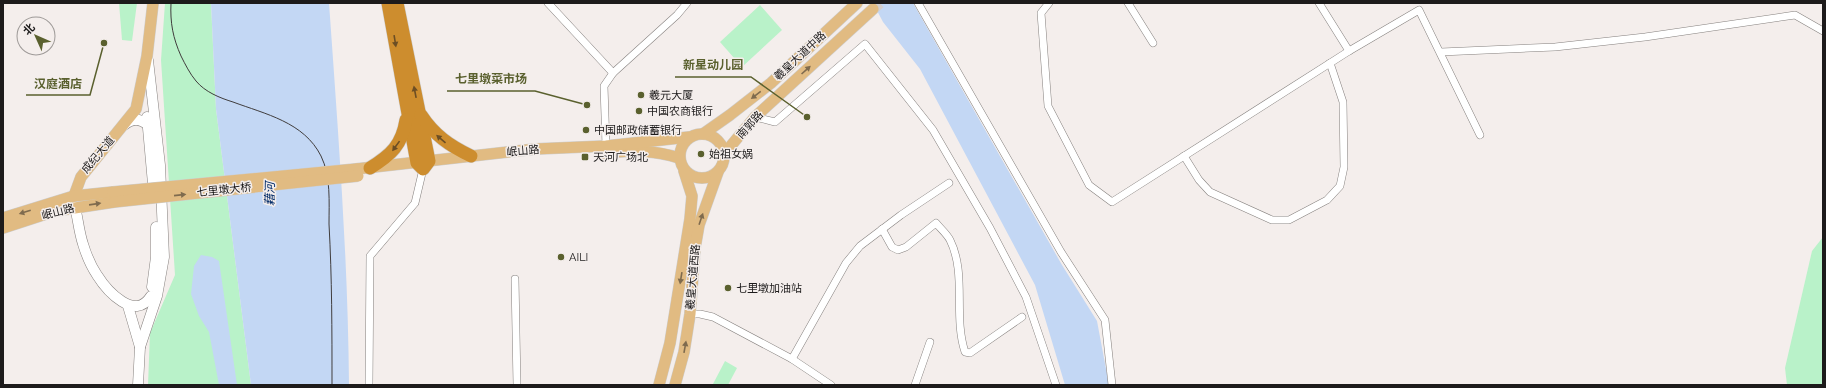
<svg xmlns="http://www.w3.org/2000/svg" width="1826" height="388" font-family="Raleway,'Noto Sans SC',sans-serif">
	<rect width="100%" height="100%" fill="#f4eeec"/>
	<g fill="#b9f2c9">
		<polygon points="119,3 137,3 132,41 122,40"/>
		<polygon points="165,3 211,3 216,109 251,385 148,385 150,333 175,275 161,60"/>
		<polygon points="760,5 782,30 742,67 720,42"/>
		<polygon points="1823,237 1823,385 1787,385 1785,368 1812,251"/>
		<polygon points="725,361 737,368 728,385 714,385 713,384"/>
	</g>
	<g fill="#c3d7f4">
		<path d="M211 3H329C338 130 348 257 349 385H251L216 109Z"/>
		<polygon points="873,3 913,3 1062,265 1097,321 1109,385 1065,385 1035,285 920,69 883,22"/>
		<polygon points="201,255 212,257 219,261 237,385 219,385 209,332 199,316 191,294 194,266"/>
	</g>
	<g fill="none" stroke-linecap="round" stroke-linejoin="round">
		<polyline stroke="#d4cecd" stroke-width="11" stroke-dasharray="11 5.5" stroke-linecap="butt" points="873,9 880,3"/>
		<defs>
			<g id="street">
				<polyline points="548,3 613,73"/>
				<polyline points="918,3 1061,252 1105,320 1112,385"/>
				<polyline points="1049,3 1041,13 1048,106 1089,185 1112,202 1349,51 1419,10 1480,135"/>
				<polyline points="1128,3 1153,43"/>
				<polyline points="1319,3 1349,51"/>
				<polyline points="1441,52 1555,47 1645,37 1795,15 1823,31"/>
				<polyline points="755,117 775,122 865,44 933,130 990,228 1026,297 1056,385"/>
				<polyline points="606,146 604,86 613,73 677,15 687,3"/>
				<polyline points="1184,156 1199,180 1210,192 1272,220 1289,220 1327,200 1340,186 1344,167 1343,102 1330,63"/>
				<path d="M882 229 892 247 898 250 906 247 936 223C940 228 947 234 950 240 967 274 953 316 965 352L970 353 1022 317"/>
				<polyline points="515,279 517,385"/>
				<polyline points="690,314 700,314 713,317 792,359 831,385"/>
				<polyline points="792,359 846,263 860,246 901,215 949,183"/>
				<polyline points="369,385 370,256 415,203 423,169"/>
				<polyline points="915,385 930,342"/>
			</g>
			<g id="secondary">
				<polyline points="147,117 154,195"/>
				<path d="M124 125C132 118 140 118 148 125"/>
				<path d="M75 207C78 219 79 232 83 244 86 254 91 266 97 275 107 291 135 322 151 296"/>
				<polyline points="152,287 156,257 156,227"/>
				<polyline points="128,306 140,347"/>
				<polyline points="138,385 140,347 157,296 164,257 160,165 148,60"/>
			</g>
			<g id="primary">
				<circle cx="702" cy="156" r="22"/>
				<polyline points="703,134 730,115 771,83 857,3"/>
				<path d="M603 153C632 151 651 149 679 158"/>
				<polyline points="724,154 755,117 873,9"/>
				<polyline points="356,169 535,149 606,146 689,137"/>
				<polyline points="74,196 81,177 136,109 147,56 153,3"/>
				<polyline points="3,218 74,196 113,192"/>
				<polyline points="3,228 55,211 114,202"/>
				<polyline points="659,385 670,343 690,219 692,196 684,171"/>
				<polyline points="675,385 684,352 690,314 695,248 699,225 718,172"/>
			</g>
			<g id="highway">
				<polyline points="388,3 417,163 423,169 429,161 397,3"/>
				<path d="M421 115C434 135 450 146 471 156"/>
				<path d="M370 168C391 155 402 145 406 120"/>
			</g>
		</defs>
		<use href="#street" stroke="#85807e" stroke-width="8"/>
		<use href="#secondary" stroke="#85807e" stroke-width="11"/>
		<use href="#primary" stroke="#cdcdcd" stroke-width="12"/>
		<use href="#highway" stroke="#cdcdcd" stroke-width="14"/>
		<use href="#street" stroke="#fff" stroke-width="7"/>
		<use href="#secondary" stroke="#fff" stroke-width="10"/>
		<use href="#primary" stroke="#e1bb82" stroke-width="11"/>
		<use href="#highway" stroke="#cd8d2e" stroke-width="13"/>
		<path stroke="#403d3d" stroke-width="1" d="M171 3C170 23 173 38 181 56 185 64 190 74 196 81 205 92 220 98 233 102 265 114 304 122 321 156 331 176 329 203 329 224 332 278 332 331 332 385"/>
		<defs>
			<g id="primary-bridge">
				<polyline points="113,192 356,169"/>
				<polyline points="114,202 358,176"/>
			</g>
		</defs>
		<use href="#primary-bridge" stroke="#cdcdcd" stroke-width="12" stroke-linecap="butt"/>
		<use href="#primary-bridge" stroke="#e1bb82" stroke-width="11"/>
	</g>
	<defs><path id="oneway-solid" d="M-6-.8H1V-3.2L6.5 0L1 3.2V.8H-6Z"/></defs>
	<g fill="#6c4e24">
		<use href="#oneway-solid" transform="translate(395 41) rotate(81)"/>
		<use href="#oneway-solid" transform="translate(415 92) rotate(-101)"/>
		<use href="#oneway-solid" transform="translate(441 139) rotate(-139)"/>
		<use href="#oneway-solid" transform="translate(396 146) rotate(126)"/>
	</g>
	<g fill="#7f6b4e">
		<use href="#oneway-solid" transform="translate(806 70) rotate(-42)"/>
		<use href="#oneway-solid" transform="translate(756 95) rotate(142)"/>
		<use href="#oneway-solid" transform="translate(180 195) rotate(-6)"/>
		<use href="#oneway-solid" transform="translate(95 204) rotate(-8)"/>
		<use href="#oneway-solid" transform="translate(25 212) rotate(163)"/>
		<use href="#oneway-solid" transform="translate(701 219) rotate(-71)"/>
		<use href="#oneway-solid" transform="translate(681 278) rotate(99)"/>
		<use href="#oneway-solid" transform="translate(685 347) rotate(-80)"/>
	</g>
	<g fill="#5a602e" stroke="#f4eeec" stroke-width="1.5">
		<circle cx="641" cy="95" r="4"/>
		<circle cx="639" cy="111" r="4"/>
		<circle cx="586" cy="130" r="4"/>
		<circle cx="701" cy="154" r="4"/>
		<rect x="581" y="153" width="8" height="8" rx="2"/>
		<circle cx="561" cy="257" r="4"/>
		<circle cx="728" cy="288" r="4"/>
	</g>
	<g text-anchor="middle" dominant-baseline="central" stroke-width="3" stroke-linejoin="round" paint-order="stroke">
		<g font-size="11" fill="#1d1b1b" stroke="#f4eeec">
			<text transform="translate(800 56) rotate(-43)">羲皇大道中路</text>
			<text transform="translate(750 125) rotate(-48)">南郭路</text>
			<text transform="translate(523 151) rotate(-5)">岷山路</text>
			<text transform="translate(98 155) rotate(-50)">成纪大道</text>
			<text transform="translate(224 190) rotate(-6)">七里墩大桥</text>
			<text transform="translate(58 212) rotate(-14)">岷山路</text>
			<text transform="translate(693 277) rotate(-85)">羲皇大道西路</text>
		</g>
		<g font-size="11" fill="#1d1b1b" stroke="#f4eeec" text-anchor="start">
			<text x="649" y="95">羲元大厦</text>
			<text x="647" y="111">中国农商银行</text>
			<text x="594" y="130">中国邮政储蓄银行</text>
			<text x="709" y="154">始祖女娲</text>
			<text x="593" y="157">天河广场北</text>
			<text x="569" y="257">AILI</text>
			<text x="736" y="288">七里墩加油站</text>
		</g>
		<g font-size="12" font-style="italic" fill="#002a67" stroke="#f4eeec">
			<text transform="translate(270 194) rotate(-89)">藉河</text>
		</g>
	</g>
	<path fill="none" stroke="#5a602e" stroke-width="1.5" d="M807 117L751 77H675M587 105L535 91H447M104 43L90 95H26"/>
	<g fill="#5a602e" stroke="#f4eeec" stroke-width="1.5">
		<circle cx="807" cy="117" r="4"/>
		<circle cx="587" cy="105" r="4"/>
		<circle cx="104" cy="43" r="4"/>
	</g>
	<g font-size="12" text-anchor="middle" font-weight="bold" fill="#5a602e" stroke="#f4eeec" stroke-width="3" stroke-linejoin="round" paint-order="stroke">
		<text x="713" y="69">新星动儿园</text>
		<text x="491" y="83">七里墩菜市场</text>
		<text x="58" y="88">汉庭酒店</text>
	</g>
	<rect width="1826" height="388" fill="none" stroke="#1d1b1b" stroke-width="8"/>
	<g transform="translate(36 36) rotate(315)"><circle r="19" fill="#f4eeec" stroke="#9e9a98"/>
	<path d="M0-3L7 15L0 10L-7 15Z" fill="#5a602e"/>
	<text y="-6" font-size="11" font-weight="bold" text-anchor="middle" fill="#1d1b1b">北</text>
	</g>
</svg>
